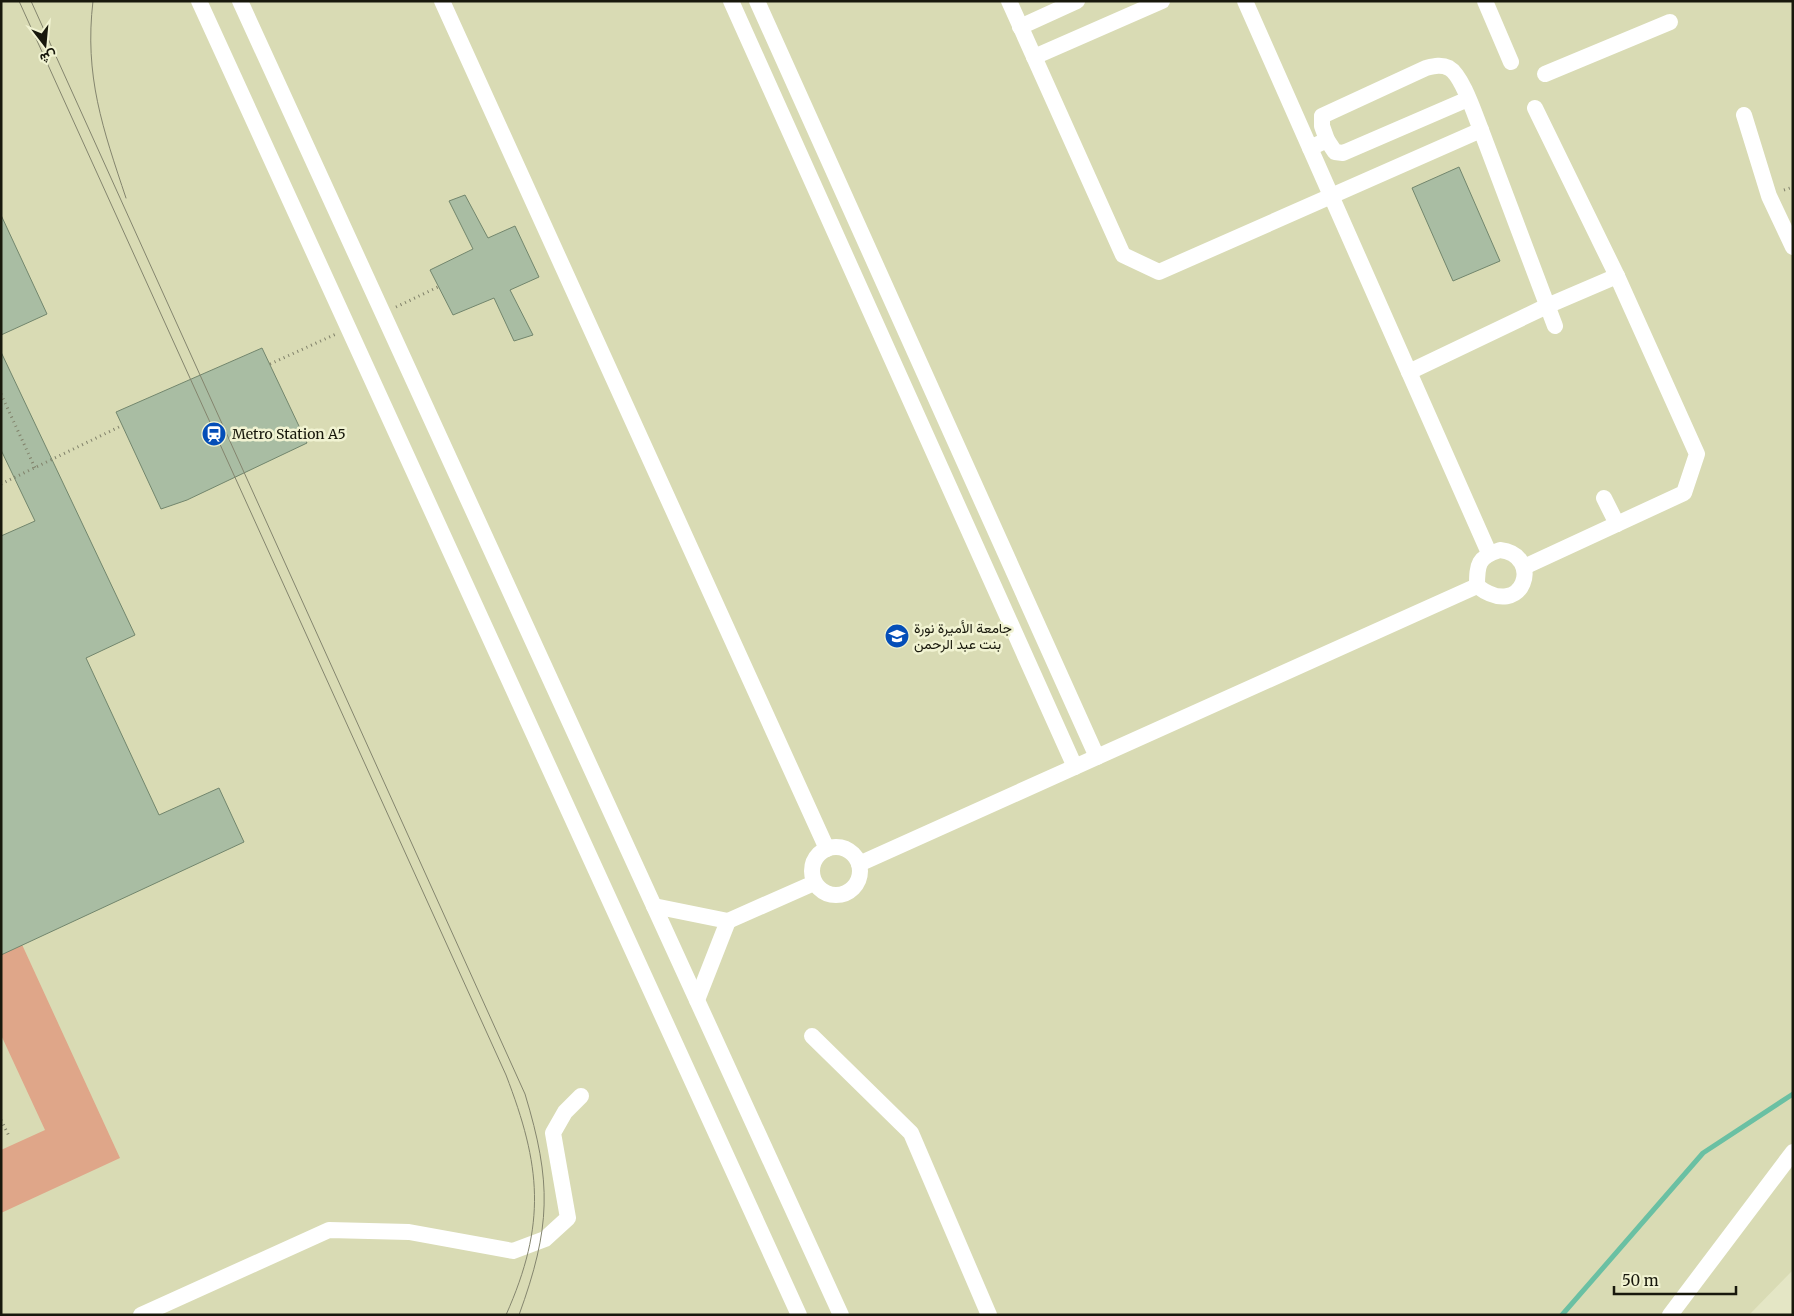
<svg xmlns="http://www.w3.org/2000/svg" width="1794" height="1316" font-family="Merriweather,Vazirmatn,serif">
	<rect width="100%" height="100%" fill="#e4e6c5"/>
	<polygon fill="#d9dbb4" points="1,1 1793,1 1793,1270 1749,1315 1,1315"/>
	<polygon fill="#dfa689" points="19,938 120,1158 1,1213 1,1150 45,1130 1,1035 1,946"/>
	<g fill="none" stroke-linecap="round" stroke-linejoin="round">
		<polyline stroke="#6ac0a3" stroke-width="5" points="1562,1315 1703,1153 1793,1094"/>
	</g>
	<g fill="#a9bda3" stroke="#72866d">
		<polygon points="1459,167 1500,261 1453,281 1412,188"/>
		<polygon points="465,195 488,238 515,226 539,277 510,290 533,335 514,341 494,298 453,315 430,270 473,249 449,201"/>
		<polygon points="1,215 47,314 1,335"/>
		<polygon points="262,348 307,443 187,500 161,509 116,412"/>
		<polygon points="1,352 135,635 86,658 159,815 219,788 244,842 1,955 1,536 35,521 1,450"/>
	</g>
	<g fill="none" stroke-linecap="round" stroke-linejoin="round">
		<g stroke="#80816a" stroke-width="3" stroke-dasharray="1 4" stroke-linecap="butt">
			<polyline points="1784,190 1793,187"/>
			<polyline points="396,307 440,286"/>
			<polyline points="270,364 336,334"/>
			<polyline points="1,394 35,468"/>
			<polyline points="1,484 121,426"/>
			<polyline points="1,1120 9,1136"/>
		</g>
		<g stroke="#fff" stroke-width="16">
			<polyline points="199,1 799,1315"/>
			<polyline points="240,1 841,1315"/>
			<polyline points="442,1 827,849"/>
			<polyline points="731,1 1075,767"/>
			<polyline points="757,1 1097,757"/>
			<polyline points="1009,1 1123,255 1159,272 1481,130 1555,326"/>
			<polyline points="1245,1 1489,553"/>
			<polyline points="1485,1 1511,62"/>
			<polyline points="1020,27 1077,1"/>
			<polyline points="1034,57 1162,1"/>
			<polyline points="1545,74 1670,22"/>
			<polyline points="1744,115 1769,196 1793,247"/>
			<polyline points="1327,140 1335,152 1343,153 1468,99"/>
			<path d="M1310 148 1327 140 1322 126V116L1426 68C1434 66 1441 64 1449 68 1462 75 1475 115 1481 130"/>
			<polyline points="1409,372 1547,306 1617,276"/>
			<polyline points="1604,498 1617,524"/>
			<path d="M1500 550C1544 555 1524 622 1477 586 1477 564 1478 557 1500 550Z"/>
			<polyline points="1524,567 1684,493 1697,454 1617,276 1535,108"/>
			<circle cx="836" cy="871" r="24"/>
			<polyline points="859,864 1477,586"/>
			<polyline points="654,906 728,921 697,1000"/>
			<polyline points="728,921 814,883"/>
			<polyline points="812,1036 911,1133 989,1315"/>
			<polyline points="141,1315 329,1230 409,1232 513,1251 545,1239 568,1218 553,1133 565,1112 581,1096"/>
			<polyline points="1670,1315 1793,1152"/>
		</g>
		<g stroke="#84856e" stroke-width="1">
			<path d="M19 1 506 1075C541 1166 547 1223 506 1315"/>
			<path d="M31 1 525 1094C552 1183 551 1227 519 1315"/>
			<path d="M93 1C84 76 103 129 126 198"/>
		</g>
	</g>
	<defs>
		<symbol id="station-disc" viewBox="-11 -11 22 22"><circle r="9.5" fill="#044eb8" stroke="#f1f3d2"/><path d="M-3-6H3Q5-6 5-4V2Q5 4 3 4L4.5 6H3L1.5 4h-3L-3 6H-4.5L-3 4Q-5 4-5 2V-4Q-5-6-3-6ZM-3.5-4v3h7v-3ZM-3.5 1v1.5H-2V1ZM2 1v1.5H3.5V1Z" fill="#fff"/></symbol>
		<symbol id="university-disc" viewBox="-11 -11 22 22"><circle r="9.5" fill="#044eb8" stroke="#f1f3d2"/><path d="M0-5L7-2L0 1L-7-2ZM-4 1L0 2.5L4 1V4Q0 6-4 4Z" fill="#fff"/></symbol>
	</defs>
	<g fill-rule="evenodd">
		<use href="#station-disc" x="200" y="420" width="28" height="28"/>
		<use href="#university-disc" x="883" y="622" width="28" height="28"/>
	</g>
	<g text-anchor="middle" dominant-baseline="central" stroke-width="5" stroke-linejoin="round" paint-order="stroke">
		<g font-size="14" fill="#18180c" stroke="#f1f3d2" text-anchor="start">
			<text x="232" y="434">Metro Station A5</text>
			<text x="914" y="628">جامعة الأميرة نورة<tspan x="914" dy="16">بنت عبد الرحمن</tspan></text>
		</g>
	</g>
	<rect width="1794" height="1316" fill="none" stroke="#18180c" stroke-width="5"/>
	<g transform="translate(45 45) rotate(164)" stroke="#f1f3d2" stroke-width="4" paint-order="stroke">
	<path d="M0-4L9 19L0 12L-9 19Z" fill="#18180c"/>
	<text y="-8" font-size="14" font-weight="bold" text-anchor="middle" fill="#18180c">ش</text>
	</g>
	<path d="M1614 1286v8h122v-8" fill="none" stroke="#18180c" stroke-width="2.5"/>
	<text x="1622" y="1286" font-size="15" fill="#18180c" stroke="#f1f3d2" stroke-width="4" paint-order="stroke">50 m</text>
</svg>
